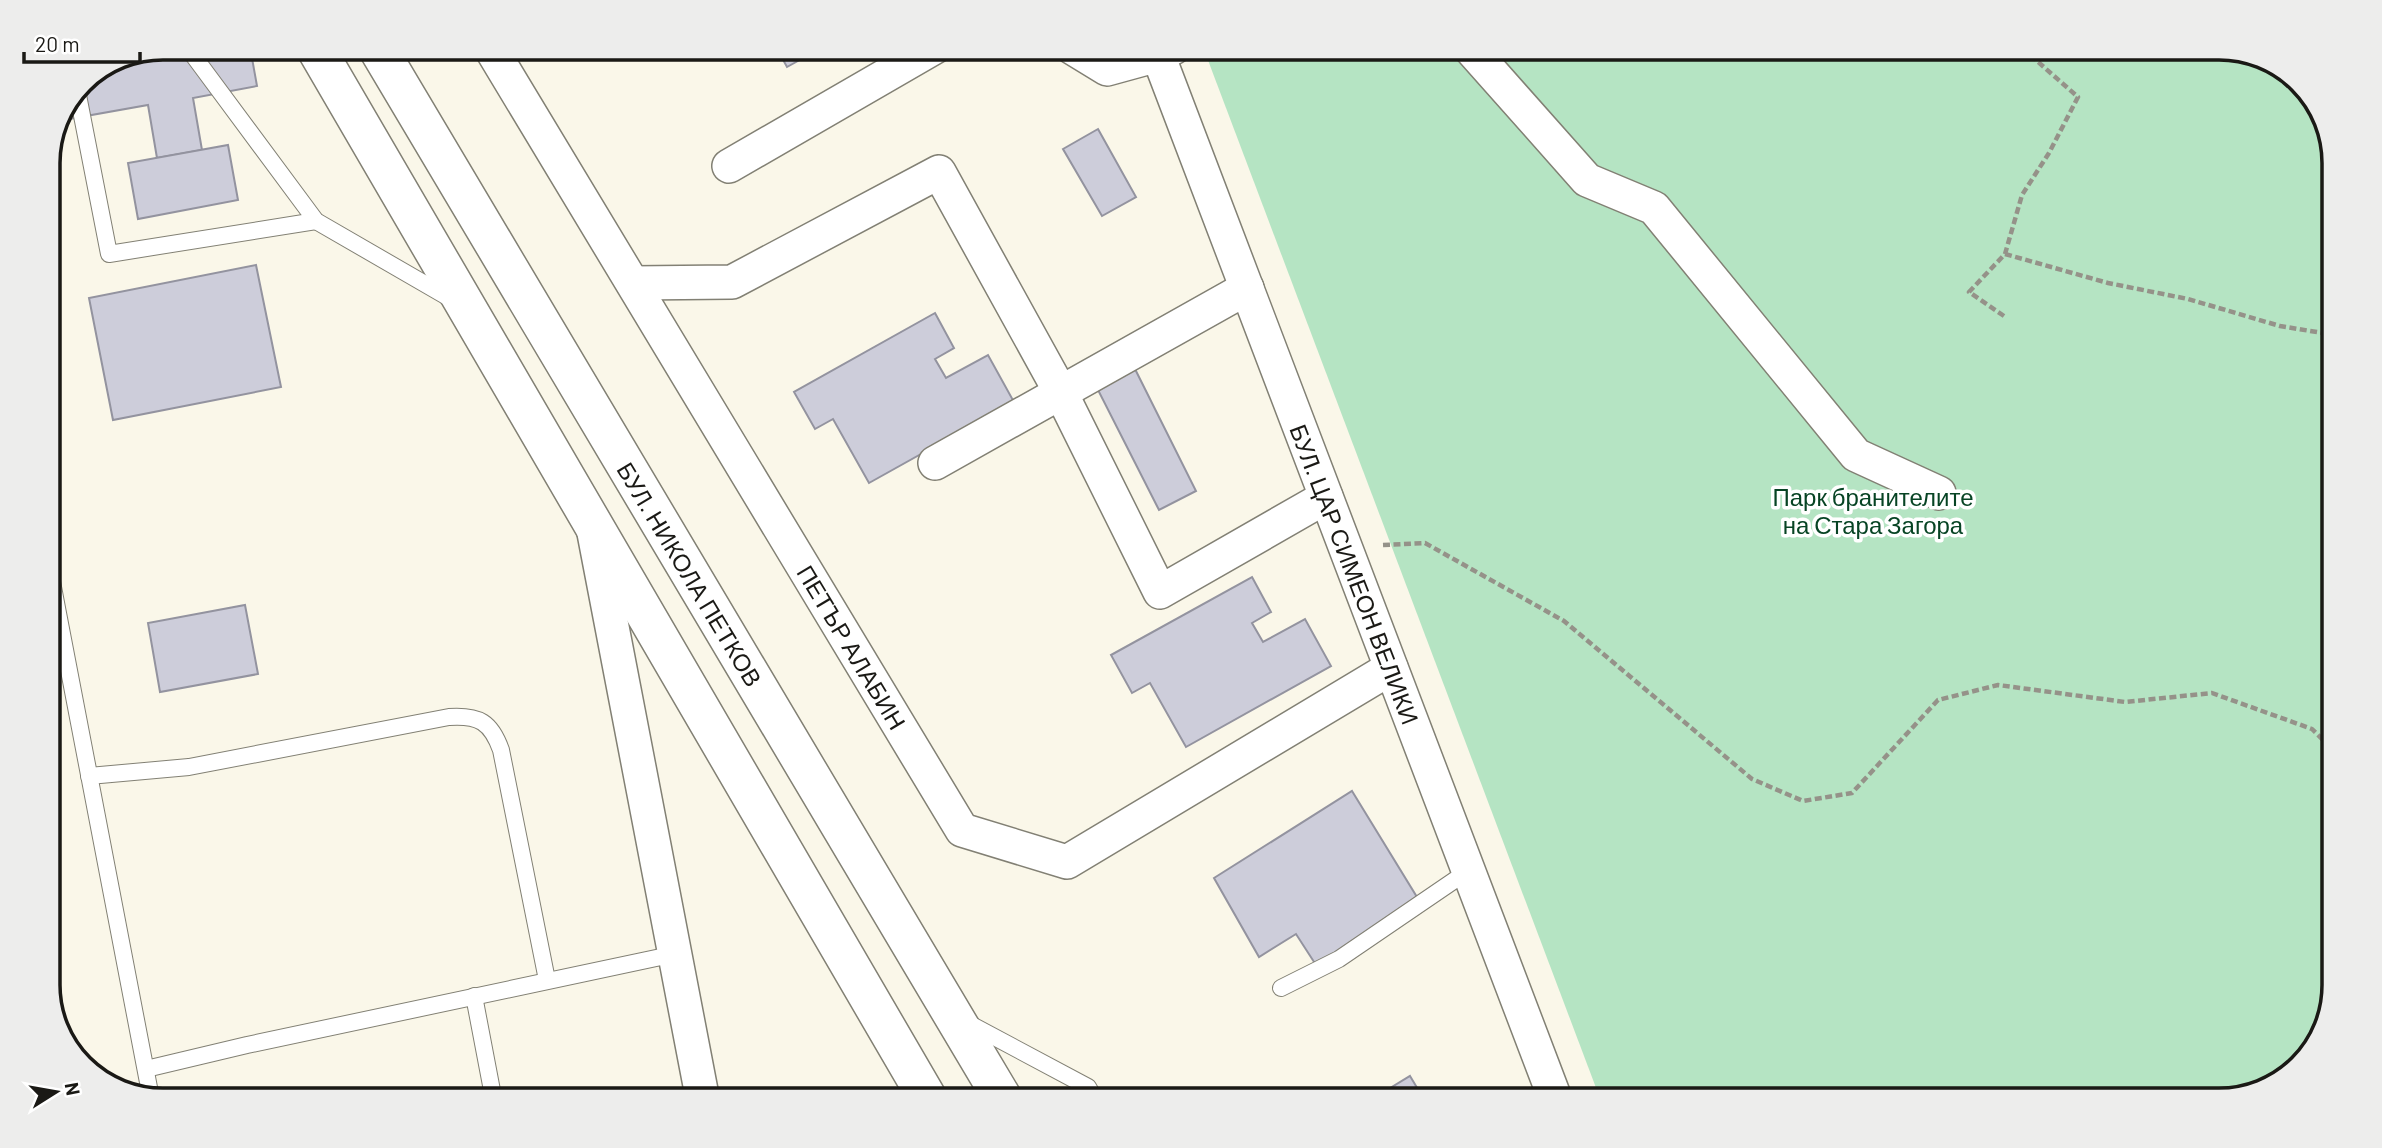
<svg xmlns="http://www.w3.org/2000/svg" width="2382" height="1148" font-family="Barlow,sans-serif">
	<rect width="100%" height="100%" fill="#faf7e9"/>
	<polygon fill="#b5e4c3" points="1203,47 2220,47 2270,59 2316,99 2335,155 2335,986 2323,1036 2283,1082 2220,1101 1601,1101"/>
	<g fill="#cdcdda" stroke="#93939f" stroke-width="2">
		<polygon points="162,47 250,47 257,86 193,98 202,150 157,158 148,105 69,119 68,110 81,81"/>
		<polygon points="776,47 823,47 787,67"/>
		<polygon points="1098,129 1136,197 1102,216 1063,149"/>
		<polygon points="228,145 238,200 138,219 128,163"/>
		<polygon points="256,265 281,387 113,420 89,298"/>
		<polygon points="935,313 954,348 935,359 946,378 988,355 1014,402 869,483 833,419 815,429 794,392"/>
		<polygon points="1135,369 1196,491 1159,510 1097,388"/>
		<polygon points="1252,577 1271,612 1252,623 1263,642 1305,619 1331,666 1186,747 1150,683 1132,693 1111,655"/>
		<polygon points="245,605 258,674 160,692 148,623"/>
		<polygon points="1352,791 1420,902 1316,965 1296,934 1259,957 1214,878"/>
		<polygon points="1410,1076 1425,1101 1369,1101"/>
	</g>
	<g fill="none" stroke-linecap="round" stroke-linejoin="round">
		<defs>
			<g id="lane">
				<polyline points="187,47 316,221 451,299"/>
				<polyline points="77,90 109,254 316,221"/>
				<polyline points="48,561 151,1098"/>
				<path d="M89 776 189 767 449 717C479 715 491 722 501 750L547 980"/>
				<polyline points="1281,988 1339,959 1468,871"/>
				<polyline points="474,996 494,1101"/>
				<polyline points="968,1023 1088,1087 1096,1101"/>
				<polyline points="146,1069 247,1045 675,954"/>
			</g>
			<g id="street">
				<polyline points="490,47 962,830 1067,862 1391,668"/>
				<polyline points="1071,47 1107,69 1158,55 1175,47"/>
				<polyline points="1155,47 1556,1101"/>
				<polyline points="1469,47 1587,180 1654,208 1856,455 1939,493"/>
				<polyline points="729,166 935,47"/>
				<polyline points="633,283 732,282 939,172 1061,393 1160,592 1326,497"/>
				<polyline points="935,463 1247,288"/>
				<polyline points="594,533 703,1101"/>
			</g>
			<g id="primary">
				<polyline points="315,47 929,1101"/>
				<polyline points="377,47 1004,1101"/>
			</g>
		</defs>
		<use href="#lane" stroke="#828074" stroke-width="18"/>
		<use href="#street" stroke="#828074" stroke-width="36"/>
		<use href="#primary" stroke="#828074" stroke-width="41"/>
		<g stroke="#959289" stroke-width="4.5" stroke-dasharray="7 3.5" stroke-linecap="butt">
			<polyline points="2005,254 2108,283 2188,299 2280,326 2335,335"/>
			<polyline points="2004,316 1969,292 2005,254 2022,195 2049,153 2078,97 2021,47"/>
			<polyline points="1383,545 1425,543 1564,621 1752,779 1803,801 1852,793 1938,700 1998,685 2125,702 2212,693 2312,729 2335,752"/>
		</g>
		<use href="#lane" stroke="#fff" stroke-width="16"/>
		<use href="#street" stroke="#fff" stroke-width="33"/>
		<use href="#primary" stroke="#fff" stroke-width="38"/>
	</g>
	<g text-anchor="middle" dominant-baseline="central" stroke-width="7" stroke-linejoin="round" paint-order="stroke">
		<g font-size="24" fill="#074424" stroke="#fff">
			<text x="1873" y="496">Парк бранителите<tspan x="1873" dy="28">на Стара Загора</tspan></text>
		</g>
		<g font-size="24" fill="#1a1915" stroke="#fff">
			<text transform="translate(690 574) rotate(59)">БУЛ. НИКОЛА ПЕТКОВ</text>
			<text transform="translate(1355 574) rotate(69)">БУЛ. ЦАР СИМЕОН ВЕЛИКИ</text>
			<text transform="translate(852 647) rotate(59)">ПЕТЪР АЛАБИН</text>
		</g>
	</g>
	<path d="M0 0H2382V1148H0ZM163 60H2219A103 103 0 0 1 2322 163V985A103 103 0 0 1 2219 1088H163A103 103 0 0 1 60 985V163A103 103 0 0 1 163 60Z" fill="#ededec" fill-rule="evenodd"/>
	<path fill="none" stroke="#1a1915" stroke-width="3.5" d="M163 60H2219A103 103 0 0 1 2322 163V985A103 103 0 0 1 2219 1088H163A103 103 0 0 1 60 985V163A103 103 0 0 1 163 60Z"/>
	<g transform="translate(56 1092) rotate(79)" stroke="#ffffff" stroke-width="5" paint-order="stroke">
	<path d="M0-5L12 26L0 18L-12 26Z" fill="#1a1915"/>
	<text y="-10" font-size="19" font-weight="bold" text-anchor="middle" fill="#1a1915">N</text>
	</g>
	<path d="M24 52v10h116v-10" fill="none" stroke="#1a1915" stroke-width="3.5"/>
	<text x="35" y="52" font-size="21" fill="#1a1915" stroke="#ffffff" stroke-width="5" paint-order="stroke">20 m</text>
</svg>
